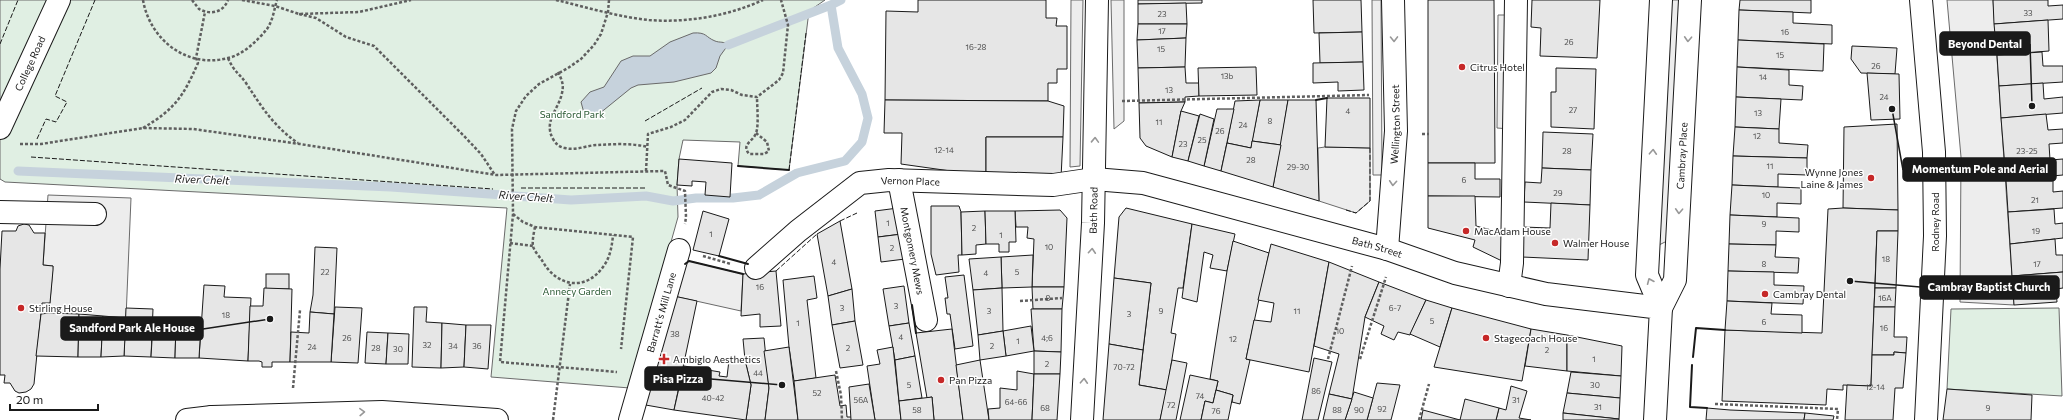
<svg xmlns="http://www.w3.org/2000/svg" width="2063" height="420" font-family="Commissioner,sans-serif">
	<rect width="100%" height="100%" fill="#fff"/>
	<g fill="#e0efe3" stroke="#6a6a6a">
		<polygon points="0,0 825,0 809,11 789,170 738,166 740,142 683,140 679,159 677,185 678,217 630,388 491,377 507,208 5,182 0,179"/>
		<polygon points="2059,308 2062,396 1947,389 1951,309"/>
	</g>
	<g fill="#ededed" stroke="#6a6a6a">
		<polygon points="1071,0 1083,0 1080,166 1070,167"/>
		<polygon points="1111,0 1124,0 1124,121 1114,129"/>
		<polygon points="1372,0 1381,0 1382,175 1373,175"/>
		<polygon points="1665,0 1685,0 1673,238 1653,248"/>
		<polygon points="1947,0 1993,0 2014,305 1960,302 1961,157"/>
		<polygon points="1498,15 1511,15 1510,129 1497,128"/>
		<polygon points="1325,147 1370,148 1370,201 1356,213 1319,201 1318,148"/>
		<polygon points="48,195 131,198 126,318 49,313 53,266 43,265"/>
		<polygon points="689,261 743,274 741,311 669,295 683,264"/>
	</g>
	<path fill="#c6d2dc" stroke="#6a6a6a" d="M693 33C707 32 705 37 715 41 720 43 724 41 728 45L720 56 716 68 711 73 674 82 638 85 631 88 594 118 584 113 581 102 590 92 604 87 621 61 633 56H650L670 42Z"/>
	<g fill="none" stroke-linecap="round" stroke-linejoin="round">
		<g stroke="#c6d2dc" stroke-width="9">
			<polyline points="728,45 831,5"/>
			<polyline points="18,171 391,187 571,200 646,196 673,201 696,198 733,198 759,195 797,173 845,161 862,142 868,118 862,94 838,48 831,5 841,0"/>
		</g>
	</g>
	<g fill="#e6e6e6" stroke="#1a1a1a">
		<polygon points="918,0 1046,0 1046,18 1057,18 1056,26 1067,26 1067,69 1057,69 1057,83 1048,83 1048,101 885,100 886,11 918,12"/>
		<polygon points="1138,0 1202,0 1202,3 1138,4"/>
		<polygon points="1313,0 1361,0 1362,32 1314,33"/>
		<polygon points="1428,0 1494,0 1495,163 1428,163"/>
		<polygon points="1532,0 1600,0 1597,58 1540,56 1541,28 1531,27"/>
		<polygon points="1740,0 1811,0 1811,13 1739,10"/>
		<polygon points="1993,0 2048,0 2048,6 2063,5 2063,19 1994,24"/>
		<polygon points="1186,3 1187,24 1138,24 1138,4"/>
		<polygon points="1739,10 1793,12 1793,23 1832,25 1832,44 1738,40"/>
		<polygon points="2048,20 2049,51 1997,55 1994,24"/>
		<polygon points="1138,24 1187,24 1186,38 1137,40"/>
		<polygon points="1362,32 1363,62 1320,63 1319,33"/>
		<polygon points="1186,38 1185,67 1138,68 1137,40"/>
		<polygon points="1738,40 1824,44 1823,71 1737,67"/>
		<polygon points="1852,46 1897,48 1895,74 1861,73 1851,59"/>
		<polygon points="2042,52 2043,66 2063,66 2063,82 1999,86 1997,55"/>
		<polygon points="1363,62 1364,90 1338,91 1338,82 1313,83 1313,63"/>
		<polygon points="1185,67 1186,83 1199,83 1199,96 1185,97 1185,102 1139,103 1138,68"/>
		<polygon points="1256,67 1257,95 1199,96 1198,68"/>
		<polygon points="1737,67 1789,70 1789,85 1803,86 1802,100 1736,97"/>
		<polygon points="1556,68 1596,69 1594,129 1551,127 1551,92 1556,92"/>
		<polygon points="1867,73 1899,74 1900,119 1871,120"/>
		<polygon points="2043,83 2044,99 2063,97 2063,113 2001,118 1999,86"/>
		<polygon points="1736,97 1781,99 1779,129 1735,127"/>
		<polygon points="1327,98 1370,98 1370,148 1325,147"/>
		<polygon points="885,100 1048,101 1064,106 1063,137 986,137 986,176 901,164 902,133 884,133"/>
		<polygon points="1260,100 1288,100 1281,145 1252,141"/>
		<polygon points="1260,100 1251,148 1227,143 1235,101"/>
		<polygon points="1288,100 1316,100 1319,201 1273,187"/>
		<polygon points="1185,102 1181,111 1172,157 1146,146 1140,138 1139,103"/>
		<polygon points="1217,109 1234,109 1221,171 1204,166"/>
		<polygon points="1181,111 1199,116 1188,161 1172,157"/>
		<polygon points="1200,114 1214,119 1204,166 1188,161"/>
		<polygon points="2046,114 2048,130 2063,129 2063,143 2049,144 2050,160 2063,159 2063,175 2006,180 2001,118"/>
		<polygon points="1897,124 1898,210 1843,208 1844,127"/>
		<polygon points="1735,127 1779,129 1779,143 1808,145 1807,158 1733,156"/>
		<polygon points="1543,132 1593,134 1591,170 1542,168"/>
		<polygon points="986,137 1063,137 1061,178 986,176"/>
		<polygon points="1252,141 1281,145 1273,187 1221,171 1227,143 1251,148"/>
		<polygon points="1733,156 1807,158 1807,175 1778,174 1778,187 1732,185"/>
		<polygon points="679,159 732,163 730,197 705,195 706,182 692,181 692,186 677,185"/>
		<polygon points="1428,163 1475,163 1475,179 1500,179 1500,197 1428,196"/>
		<polygon points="1542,168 1591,170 1590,205 1524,202 1525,182 1541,183"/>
		<polygon points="2053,176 2053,192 2063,191 2063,208 2008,212 2006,180"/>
		<polygon points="1732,185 1801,188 1801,204 1777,203 1777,217 1730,215"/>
		<polygon points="1428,196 1475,196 1476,226 1503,233 1502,261 1473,247 1475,240 1428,228"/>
		<polygon points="1551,203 1590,205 1588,260 1522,257 1523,227 1550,228"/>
		<polygon points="931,206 959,206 961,212 962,255 958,255 959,272 936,275 931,254"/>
		<polygon points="898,208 902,234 878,237 875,211"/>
		<polygon points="1126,208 1192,224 1183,288 1178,288 1171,333 1176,334 1167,390 1139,385 1151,283 1114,278 1119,217"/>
		<polygon points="1843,208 1898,210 1898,231 1877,231 1871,386 1843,385 1843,390 1827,389 1826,405 1722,401 1725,330 1822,333 1828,209"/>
		<polygon points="2054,209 2055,224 2063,223 2063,238 2010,244 2008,212"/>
		<polygon points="1060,210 1067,218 1064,287 1032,287 1034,239 1027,238 1028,227 1016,227 1015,211"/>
		<polygon points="703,211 729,219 719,256 693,250"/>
		<polygon points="985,211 986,244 976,245 976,254 962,255 961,212"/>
		<polygon points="985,211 1015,211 1016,242 1009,242 1009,252 999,252 999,244 986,244"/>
		<polygon points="1730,215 1799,218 1799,232 1776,231 1776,245 1729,244"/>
		<polygon points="840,221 852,289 828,296 817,234"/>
		<polygon points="24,224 29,225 34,233 45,233 43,265 53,266 53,270 50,303 42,303 34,384 31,389 26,392 19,393 15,391 10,383 4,383 5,375 0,375 0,269 2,231 16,231 18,226"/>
		<polygon points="1192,224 1235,234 1227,271 1210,268 1213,255 1204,252 1197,302 1182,298"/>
		<polygon points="1877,231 1898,231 1896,288 1875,288"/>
		<polygon points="902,234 905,259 881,262 878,237"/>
		<polygon points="2055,239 2056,255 2063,255 2063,272 2012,276 2010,244"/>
		<polygon points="1233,241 1269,253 1246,359 1250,360 1240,404 1232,402 1233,395 1216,390 1218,381 1210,379 1227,271"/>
		<polygon points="1271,244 1329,262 1309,372 1246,359 1254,320 1271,322 1274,303 1258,300"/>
		<polygon points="1729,244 1776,245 1775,257 1799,258 1798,273 1728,271"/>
		<polygon points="315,247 337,248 334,314 310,312 313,295"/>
		<polygon points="1033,255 1032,287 1002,288 1001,257"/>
		<polygon points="1001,257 1002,288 973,290 969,259"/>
		<polygon points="1329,262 1379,282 1365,317 1352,399 1329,394 1339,354 1314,346"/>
		<polygon points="776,271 781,326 760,327 760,314 741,316 743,274"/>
		<polygon points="1728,271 1774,272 1774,285 1804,286 1803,304 1727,301"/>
		<polygon points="2063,272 2063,288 2056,289 2057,302 2014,305 2012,276"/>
		<rect x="266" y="274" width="23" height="15"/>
		<polygon points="964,275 973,346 955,349 950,314 947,314 945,298 948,298 945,277"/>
		<polygon points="814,276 817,298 807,300 816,378 794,381 789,347 783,280"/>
		<polygon points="1114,278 1151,283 1143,350 1109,344"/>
		<polygon points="1379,282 1426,300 1410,335 1398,332 1394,340 1381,334 1384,326 1365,317"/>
		<polygon points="204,285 225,286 224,297 251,298 248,361 199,358"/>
		<polygon points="904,286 909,323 889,326 883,289"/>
		<polygon points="1032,287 1064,287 1062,309 1033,309"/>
		<polygon points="264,288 292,289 290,362 272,362 272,367 262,367 262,362 259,361 248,361 250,306 263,306"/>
		<polygon points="1002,288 1003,331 978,335 973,290"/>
		<polygon points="1875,288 1896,288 1895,307 1874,307"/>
		<polygon points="852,289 855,321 832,325 828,296"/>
		<polygon points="669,295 697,301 674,410 640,404"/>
		<polygon points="1426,300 1452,308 1440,347 1410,334"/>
		<polygon points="1727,301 1772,303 1771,314 1802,315 1802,333 1725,330"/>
		<polygon points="335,307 362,308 358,363 331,362"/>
		<polygon points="414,307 427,307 426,322 442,323 441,368 412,367"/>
		<polygon points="1874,307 1895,307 1894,337 1907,337 1906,353 1894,352 1894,355 1872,355"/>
		<polygon points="126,308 153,309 151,357 124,356"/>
		<polygon points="1452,308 1531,329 1522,381 1434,367"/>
		<polygon points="1031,309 1062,309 1061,352 1034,351"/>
		<polygon points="310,312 334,314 331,362 290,362 291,332 309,333"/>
		<polygon points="49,313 79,314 78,357 36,356 41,314"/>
		<polygon points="79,314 103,316 101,357 78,357"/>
		<polygon points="103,316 126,318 124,356 101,357"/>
		<polygon points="855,321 863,365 840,368 832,325"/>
		<polygon points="153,323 176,323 175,358 151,357"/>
		<polygon points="176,323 201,324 199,358 175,358"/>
		<polygon points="442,323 466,325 464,367 441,368"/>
		<polygon points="909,323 915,356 895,360 889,326"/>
		<polygon points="466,325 491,325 488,369 464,367"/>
		<polygon points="1031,326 1034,351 1006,356 1003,331"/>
		<polygon points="952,329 963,420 934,420 932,397 927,398 916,333"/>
		<polygon points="1531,329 1567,335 1567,371 1525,366"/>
		<polygon points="1003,331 1006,356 980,360 978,335"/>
		<polygon points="367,332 388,333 386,364 365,363"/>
		<polygon points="388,333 409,334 408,364 386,364"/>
		<polygon points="1567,335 1622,346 1621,376 1567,371"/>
		<polygon points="764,338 769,388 765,420 746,420 751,385 745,360 743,339"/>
		<polygon points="1109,344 1143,350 1139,385 1167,390 1160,420 1103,420"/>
		<polygon points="789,347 798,420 765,420 769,388 764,351"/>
		<polygon points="893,347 901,420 875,420 867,366 880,364 877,350"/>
		<polygon points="1034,351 1061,352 1060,374 1034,374"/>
		<polygon points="1894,352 1906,353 1903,388 1895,388 1893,420 1845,420 1847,385 1871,386 1872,355 1894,355"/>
		<polygon points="915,356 922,398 899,401 895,360"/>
		<polygon points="1314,358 1332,362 1318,420 1302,420"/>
		<polygon points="729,360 745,360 751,385 746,420 674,410 684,366 720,372 719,376 727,377"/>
		<polygon points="980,360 989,420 963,420 956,365"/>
		<polygon points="1172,360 1187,363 1176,420 1160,420"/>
		<polygon points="1017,371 1034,374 1032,420 989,420 988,409 1000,408 1000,388 1017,390"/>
		<polygon points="1571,372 1621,376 1620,398 1567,393"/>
		<polygon points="1034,374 1060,374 1057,420 1032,420"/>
		<polygon points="835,375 840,406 846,405 847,417 852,417 851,420 798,420 794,381"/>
		<polygon points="1190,375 1218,381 1213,403 1205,401 1201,420 1180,420"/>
		<polygon points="1377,383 1400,385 1391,420 1367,420"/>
		<polygon points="869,384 875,420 851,420 849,387"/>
		<polygon points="1511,386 1527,391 1519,418 1531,420 1496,420 1499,408 1506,410"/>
		<polygon points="1947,389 2032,395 2031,420 1943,420"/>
		<polygon points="1216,390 1233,395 1228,420 1201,420 1205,401 1213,403"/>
		<polygon points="1354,392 1373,398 1367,420 1345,420"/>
		<polygon points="1567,393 1620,398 1619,419 1563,413"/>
		<polygon points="1329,394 1352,399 1345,420 1323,420"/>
		<polygon points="932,397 934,420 901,420 899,401"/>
		<polygon points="1465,399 1499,408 1496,420 1460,420"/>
		<polygon points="1707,408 1730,410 1805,413 1804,420 1706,420"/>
		<polygon points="1423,410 1460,420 1421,420"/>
		<polygon points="1563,413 1619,419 1619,420 1563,420"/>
		<polygon points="1805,413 1834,416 1833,420 1804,420"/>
	</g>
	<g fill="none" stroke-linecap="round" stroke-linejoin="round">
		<defs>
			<g id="minor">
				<path id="s1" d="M1661 0 1647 275 1661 308 1675 280 1690 0"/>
				<polyline points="1921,0 1934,152 1935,236 1926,420"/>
				<path id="s2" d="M899 180 926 320"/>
				<polyline points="0,212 95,214"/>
				<path id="s3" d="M1387 249 1396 131 1393 0"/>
				<path id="s4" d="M756 268 798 231 860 183 889 180 1053 185 1094 179 1143 183 1387 249 1455 273 1546 294 1661 308 1655 420"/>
				<polyline points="1509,286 1512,263 1516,0"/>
				<path id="s5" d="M630 420 679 250"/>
			</g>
			<g id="major">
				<path id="s6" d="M0 128 59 0"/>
				<polyline points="212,417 382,412 497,420"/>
				<path id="s7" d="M1082 420 1093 223 1097 0"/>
			</g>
			<polyline id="highway" points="187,420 212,417 212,420"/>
		</defs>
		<use href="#minor" stroke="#1a1a1a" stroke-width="24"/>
		<use href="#major" stroke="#1a1a1a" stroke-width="24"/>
		<use href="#highway" stroke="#1a1a1a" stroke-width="24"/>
		<g stroke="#5f5f5f" stroke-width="2.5" stroke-dasharray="3 2" stroke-linecap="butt">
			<path d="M143 0C150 40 187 69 228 58 243 55 258 40 267 29 273 20 274 10 277 0"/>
			<path d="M192 0 199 9C210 15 223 13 228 0"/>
			<polyline points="242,0 275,6 299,14 359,12 411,0"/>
			<path d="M556 0C586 7 618 17 649 20 687 23 728 16 763 0"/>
			<polyline points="609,0 608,12 601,34 594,45 581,59 568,68 539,84 526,96 516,111 512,129 513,214 500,362 617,372"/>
			<polyline points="299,14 316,18 346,37 374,46 465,137 481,154 495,175"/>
			<path d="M228 58C234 72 239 73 246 83 261 106 274 127 298 143"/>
			<path d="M558 72C562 80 564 85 562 93 559 109 543 121 553 139 556 144 559 147 565 148 576 151 587 145 598 145 614 144 632 143 648 147"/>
			<polyline points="1122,101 1369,95"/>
			<path d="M143 128C175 109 183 97 198 63L196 58 205 12"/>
			<path d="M756 133 767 142 769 151 764 154H749C741 144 753 142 756 133 759 126 757 106 757 97"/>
			<polyline points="1422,134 1429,134"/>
			<polyline points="20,144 41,144 143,128 193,129 300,144 496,175 665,171 668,185 685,191 686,217 685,224"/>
			<polyline points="646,171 648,134 671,127 685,120 712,92 721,89 731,90 742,95 757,97 779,80 783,73 788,25 781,0"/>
			<polyline points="513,214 523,222 535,227 633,237 621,349"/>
			<path d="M535 227C534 232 532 241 533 246 534 251 540 257 543 262 557 286 585 292 603 267 610 258 612 246 613 235"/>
			<polyline points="510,243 533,246"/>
			<polyline points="703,256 731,264"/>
			<polyline points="1020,301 1062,298"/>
			<polyline points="1328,359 1352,266"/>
			<polyline points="1360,359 1386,277"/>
			<polyline points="836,371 841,395 842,420"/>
			<polyline points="293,388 300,310"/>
			<polyline points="1715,404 1838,409 1837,420"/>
			<polyline points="553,420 570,284"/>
			<polyline points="1419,420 1429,384"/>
		</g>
		<use href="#minor" stroke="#fff" stroke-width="22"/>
		<use href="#major" stroke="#fff" stroke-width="22"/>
		<use href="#highway" stroke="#fff" stroke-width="22"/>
		<g stroke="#1a1a1a" stroke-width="1" stroke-dasharray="5 2" stroke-linecap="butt">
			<polyline points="0,44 18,0"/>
			<polyline points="645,121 702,88"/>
			<polyline points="37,139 46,119 56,122 67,102 55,96 95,0"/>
			<polyline points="31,157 493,189"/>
			<polyline points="789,170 806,33"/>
			<polyline points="521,188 647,188"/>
			<polyline points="1346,210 1356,213 1370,201 1370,148"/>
			<polyline points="840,221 857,213"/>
			<polyline points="776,271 817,234"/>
		</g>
		<g stroke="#1a1a1a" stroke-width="2">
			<polyline points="1316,100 1327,98"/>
			<polyline points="738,166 789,170"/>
			<polyline points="719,256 748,264"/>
			<polyline points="685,264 689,261 743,274"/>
			<polyline points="912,305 916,333"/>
			<polyline points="1693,357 1696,328 1725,330"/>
			<polyline points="1692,365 1690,407 1707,408"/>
		</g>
	</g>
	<defs><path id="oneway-chevron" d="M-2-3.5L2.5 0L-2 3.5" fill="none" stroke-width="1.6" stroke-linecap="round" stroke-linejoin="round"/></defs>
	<g stroke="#989898">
		<use href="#oneway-chevron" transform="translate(1394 39) rotate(89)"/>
		<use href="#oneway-chevron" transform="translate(1688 39) rotate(93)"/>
		<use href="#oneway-chevron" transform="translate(1095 140) rotate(-88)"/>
		<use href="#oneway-chevron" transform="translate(1653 152) rotate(-87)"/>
		<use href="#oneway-chevron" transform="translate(1393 183) rotate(94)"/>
		<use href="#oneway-chevron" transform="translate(1679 211) rotate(93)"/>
		<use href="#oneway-chevron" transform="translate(1092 251) rotate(-86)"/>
		<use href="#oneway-chevron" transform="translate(1650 281) rotate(-113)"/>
		<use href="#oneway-chevron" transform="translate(1084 381) rotate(-87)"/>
		<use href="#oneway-chevron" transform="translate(362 412) rotate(-2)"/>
	</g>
	<g fill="#c62828" stroke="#fff" stroke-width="1.5">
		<circle cx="1462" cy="67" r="4"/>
		<circle cx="1871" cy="178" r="4"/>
		<circle cx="1466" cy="231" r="4"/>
		<circle cx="1555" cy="243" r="4"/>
		<circle cx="1765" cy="294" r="4"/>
		<circle cx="21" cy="308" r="4"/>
		<circle cx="1486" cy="338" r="4"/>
		<path d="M662 353h4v4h4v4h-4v4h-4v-4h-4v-4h4z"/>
		<circle cx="941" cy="380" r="4"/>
	</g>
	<g text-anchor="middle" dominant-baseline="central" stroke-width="3" stroke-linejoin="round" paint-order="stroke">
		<g font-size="8" fill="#4d4d4d">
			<text x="2028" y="13">33</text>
			<text x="1162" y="14">23</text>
			<text x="1162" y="31">17</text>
			<text x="1785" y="32">16</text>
			<text x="1569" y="42">26</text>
			<text x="976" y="47">16-28</text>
			<text x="1161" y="49">15</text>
			<text x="1780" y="55">15</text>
			<text x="1876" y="66">26</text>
			<text x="1227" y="76">13b</text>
			<text x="1763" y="77">14</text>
			<text x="1169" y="90">13</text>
			<text x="1884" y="97">24</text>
			<text x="1573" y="110">27</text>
			<text x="1348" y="111">4</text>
			<text x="1758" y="113">13</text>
			<text x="1270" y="121">8</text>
			<text x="1159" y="122">11</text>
			<text x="1243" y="125">24</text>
			<text x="1220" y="131">26</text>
			<text x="1757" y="136">12</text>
			<text x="1202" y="140">25</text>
			<text x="1183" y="144">23</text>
			<text x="944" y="150">12-14</text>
			<text x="1567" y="151">28</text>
			<text x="2027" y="151">23-25</text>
			<text x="1251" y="160">28</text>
			<text x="1770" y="166">11</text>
			<text x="1298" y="167">29-30</text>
			<text x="1464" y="180">6</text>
			<text x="1558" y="193">29</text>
			<text x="1766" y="195">10</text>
			<text x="2035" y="200">21</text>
			<text x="888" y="223">1</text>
			<text x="1764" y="224">9</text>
			<text x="974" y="228">2</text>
			<text x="2036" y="231">19</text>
			<text x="711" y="234">1</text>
			<text x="1001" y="235">1</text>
			<text x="1049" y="247">10</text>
			<text x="892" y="248">2</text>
			<text x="1886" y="259">18</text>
			<text x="834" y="262">4</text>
			<text x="1764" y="264">8</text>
			<text x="2037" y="264">17</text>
			<text x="325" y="272">22</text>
			<text x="1017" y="272">5</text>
			<text x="986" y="273">4</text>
			<text x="760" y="287">16</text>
			<text x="1048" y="298">8</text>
			<text x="1885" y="298">16A</text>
			<text x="896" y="306">3</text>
			<text x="842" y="308">3</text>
			<text x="1395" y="308">6-7</text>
			<text x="989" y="311">3</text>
			<text x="1161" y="311">9</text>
			<text x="1297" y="311">11</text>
			<text x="1129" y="314">3</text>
			<text x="226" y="315">18</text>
			<text x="1432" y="321">5</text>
			<text x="1764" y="322">6</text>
			<text x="798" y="323">1</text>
			<text x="1884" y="328">16</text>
			<text x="1340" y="331">10</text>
			<text x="675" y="334">38</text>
			<text x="901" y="337">4</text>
			<text x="347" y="338">26</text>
			<text x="1047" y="338">4;6</text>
			<text x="1233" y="339">12</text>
			<text x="1018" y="341">1</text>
			<text x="427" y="345">32</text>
			<text x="453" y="346">34</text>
			<text x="477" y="346">36</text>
			<text x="992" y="346">2</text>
			<text x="312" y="347">24</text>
			<text x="376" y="348">28</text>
			<text x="848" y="348">2</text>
			<text x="398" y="349">30</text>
			<text x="1547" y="350">2</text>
			<text x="1594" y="359">1</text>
			<text x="1047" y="364">2</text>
			<text x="1124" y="367">70-72</text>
			<text x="758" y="373">44</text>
			<text x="909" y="385">5</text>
			<text x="1595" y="385">30</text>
			<text x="1875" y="387">12-14</text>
			<text x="1316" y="391">86</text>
			<text x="817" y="393">52</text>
			<text x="1200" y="396">74</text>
			<text x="713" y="398">40-42</text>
			<text x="861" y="400">56A</text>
			<text x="1516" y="400">31</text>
			<text x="1016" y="402">64-66</text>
			<text x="1171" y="405">72</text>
			<text x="1598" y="407">31</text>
			<text x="1045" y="408">68</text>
			<text x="1988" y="408">9</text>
			<text x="1382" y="409">92</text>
			<text x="917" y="410">58</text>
			<text x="1337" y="410">88</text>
			<text x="1359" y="410">90</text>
			<text x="1216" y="411">76</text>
		</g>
		<g font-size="10" fill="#1a1a1a" stroke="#fff">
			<text stroke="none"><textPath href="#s6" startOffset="71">College Road</textPath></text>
			<text stroke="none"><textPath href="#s3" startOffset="125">Wellington Street</textPath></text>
			<text stroke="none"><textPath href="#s1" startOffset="467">Cambray Place</textPath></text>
			<text stroke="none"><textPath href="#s4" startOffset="185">Vernon Place</textPath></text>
			<text stroke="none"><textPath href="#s7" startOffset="210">Bath Road</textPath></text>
			<text transform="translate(1935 222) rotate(-90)">Rodney Road</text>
			<text stroke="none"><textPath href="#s4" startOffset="661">Bath Street</textPath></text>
			<text stroke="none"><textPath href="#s2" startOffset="72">Montgomery Mews</textPath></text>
			<text stroke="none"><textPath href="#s5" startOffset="112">Barratt's Mill Lane</textPath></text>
		</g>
		<g font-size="10" fill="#1a1a1a" stroke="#fff" text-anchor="start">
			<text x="1470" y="67">Citrus Hotel</text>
			<text x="1863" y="172" text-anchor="end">Wynne Jones<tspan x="1863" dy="12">Laine &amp; James</tspan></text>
			<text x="1474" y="231">MacAdam House</text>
			<text x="1563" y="243">Walmer House</text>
			<text x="1773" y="294">Cambray Dental</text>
			<text x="29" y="308">Stirling House</text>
			<text x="1494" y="338">Stagecoach House</text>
			<text x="673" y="359">Ambiglo Aesthetics</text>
			<text x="949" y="380">Pan Pizza</text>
		</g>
		<g font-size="10" fill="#2b5a34" stroke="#fff">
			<text x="572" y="114">Sandford Park</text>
			<text x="577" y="291">Annecy Garden</text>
		</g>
		<g font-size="11" font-style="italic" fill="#1a1a1a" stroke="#fff">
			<text transform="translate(202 179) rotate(2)">River Chelt</text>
			<text transform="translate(526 196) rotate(4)">River Chelt</text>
		</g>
	</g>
	<path fill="none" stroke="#1a1a1a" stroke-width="1.5" d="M2032 106L2030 44M1892 109L1903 170M1850 281L1920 287M270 319L203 329M782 385L711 379"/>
	<g fill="#1a1a1a" stroke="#fff" stroke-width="1.5">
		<circle cx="2032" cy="106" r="4"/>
		<circle cx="1892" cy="109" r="4"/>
		<circle cx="1850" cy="281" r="4"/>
		<circle cx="270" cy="319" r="4"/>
		<circle cx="782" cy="385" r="4"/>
	</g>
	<g fill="#1a1a1a" stroke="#1a1a1a" stroke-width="1.5">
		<rect x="1940" y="32" width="90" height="23" rx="4"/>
		<rect x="1903" y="158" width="153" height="23" rx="4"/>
		<rect x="1920" y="276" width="139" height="23" rx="4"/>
		<rect x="61" y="317" width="142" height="23" rx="4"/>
		<rect x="645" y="367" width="66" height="23" rx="4"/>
	</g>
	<g font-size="11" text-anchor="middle" font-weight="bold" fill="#fff">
		<text x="1985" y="48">Beyond Dental</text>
		<text x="1980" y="173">Momentum Pole and Aerial</text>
		<text x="1989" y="291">Cambray Baptist Church</text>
		<text x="132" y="332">Sandford Park Ale House</text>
		<text x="678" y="383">Pisa Pizza</text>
	</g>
	<path d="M10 404v6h88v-6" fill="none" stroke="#1a1a1a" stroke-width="2"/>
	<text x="16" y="404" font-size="12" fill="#1a1a1a" stroke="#ffffff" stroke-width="3" paint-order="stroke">20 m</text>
</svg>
